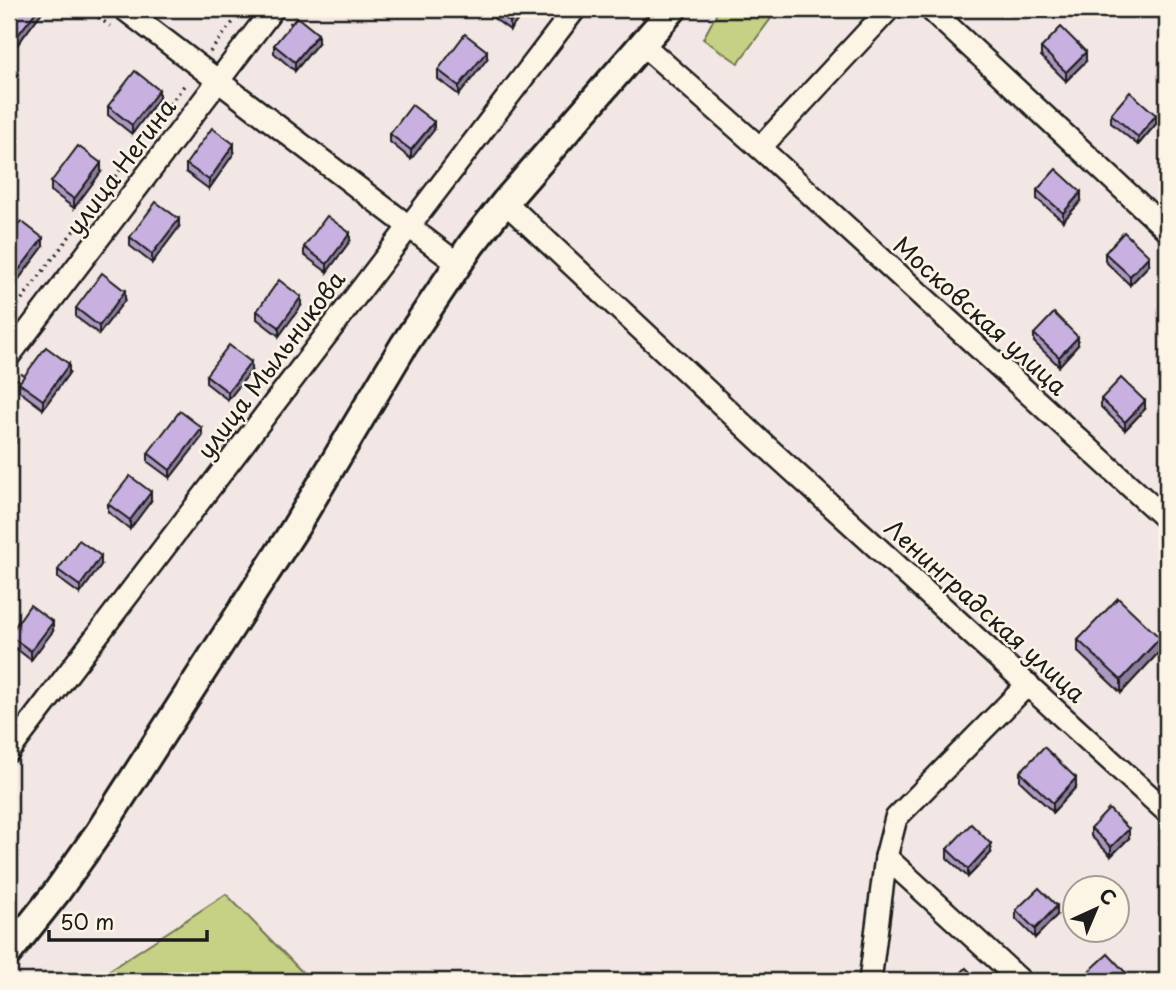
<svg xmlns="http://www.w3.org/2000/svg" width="1176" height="990" font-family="'Playpen Sans',sans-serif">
	<rect width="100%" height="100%" fill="#f2e7e4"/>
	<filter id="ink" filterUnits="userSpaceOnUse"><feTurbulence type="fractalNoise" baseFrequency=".0143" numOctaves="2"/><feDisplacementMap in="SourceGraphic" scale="14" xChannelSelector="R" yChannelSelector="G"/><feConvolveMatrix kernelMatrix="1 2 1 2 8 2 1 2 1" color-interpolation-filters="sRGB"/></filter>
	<g filter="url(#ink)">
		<g fill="#c6d185" stroke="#717650" stroke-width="2">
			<polygon points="719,9 778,9 738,63 703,39"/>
			<polygon points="226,894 311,981 93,981"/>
		</g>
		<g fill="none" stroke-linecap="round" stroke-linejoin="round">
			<defs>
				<g id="minor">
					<polyline points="124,9 458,264"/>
					<polyline points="930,9 1167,230"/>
					<polyline points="642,44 760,148 1167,520"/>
					<polyline points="760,148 889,9"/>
					<polyline points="505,202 768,448 1167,812"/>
					<polyline points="9,356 273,9"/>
					<polyline points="9,751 575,9"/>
					<polyline points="886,857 1021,981"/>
					<polyline points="870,981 886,857 896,818 1028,684"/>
				</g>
				<polyline id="tertiary" points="9,952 56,893 99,832 295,528 404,345 471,245 505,202 673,9"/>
			</defs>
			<use href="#minor" stroke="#1c1c1c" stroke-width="26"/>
			<use href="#tertiary" stroke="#1c1c1c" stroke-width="32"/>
			<g stroke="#1c1c1c" stroke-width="3.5" stroke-dasharray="2 5" stroke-linecap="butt">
				<polyline points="87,9 110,26"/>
				<polyline points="290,24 302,9"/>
				<polyline points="210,52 243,9"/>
				<polyline points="9,316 186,83"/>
				<polyline points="9,392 24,372"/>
			</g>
			<use href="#minor" stroke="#fcf5e5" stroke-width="21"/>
			<use href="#tertiary" stroke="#fcf5e5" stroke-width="26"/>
		</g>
		<g fill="#ac98c1" stroke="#1c1c1c" stroke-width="2">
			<polygon points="9,9 42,9 42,12 14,49 9,45"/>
			<polygon points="211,9 227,9 221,17"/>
			<polygon points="488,9 526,9 510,30 488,14"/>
			<polygon points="1153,9 1167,9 1163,18"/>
			<polygon points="318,43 295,71 274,53 274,45"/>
			<polygon points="1041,48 1086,61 1066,81 1041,56"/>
			<polygon points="487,59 459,95 438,79 438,70"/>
			<polygon points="159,98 132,134 108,115 108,106"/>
			<polygon points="1111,114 1156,124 1138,145 1111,123"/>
			<polygon points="434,130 411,159 390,142 390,134"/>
			<polygon points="234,153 209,189 186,172 186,164"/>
			<polygon points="101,172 74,208 51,191 51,182"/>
			<polygon points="1037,190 1081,201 1063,221 1037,199"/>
			<polygon points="179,227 152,263 130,246 130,237"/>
			<polygon points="9,237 43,247 15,284 9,279"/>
			<polygon points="350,241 327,272 304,255 304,247"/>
			<polygon points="1105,253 1149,265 1130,285 1105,261"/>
			<polygon points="125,300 99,334 76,317 76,308"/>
			<polygon points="301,306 279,336 257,319 257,311"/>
			<polygon points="1034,334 1078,345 1059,366 1034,342"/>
			<polygon points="251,371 228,400 206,383 206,375"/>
			<polygon points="69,373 43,409 19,391 19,383"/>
			<polygon points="1101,399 1145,409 1125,430 1101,407"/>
			<polygon points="202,437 170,478 148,462 148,453"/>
			<polygon points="151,501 130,529 108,512 108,504"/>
			<polygon points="101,565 80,594 58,578 58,570"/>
			<polygon points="53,631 31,660 9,643 9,635"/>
			<polygon points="1078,640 1160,651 1121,693 1078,652"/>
			<polygon points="1020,772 1076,787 1053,812 1020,781"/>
			<polygon points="1091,828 1129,838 1111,856 1091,836"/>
			<polygon points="947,849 991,853 968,877 947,858"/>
			<polygon points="1167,886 1167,906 1162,901 1162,892"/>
			<polygon points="1016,910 1057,915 1035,938 1016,919"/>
		</g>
		<g fill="#8c7c9d" stroke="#1c1c1c" stroke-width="2">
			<polygon points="38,9 42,9 42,12 14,49 14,40"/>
			<polygon points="221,9 227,9 221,17"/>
			<polygon points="520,9 526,9 510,30 510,22"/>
			<polygon points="1163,9 1167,9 1167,13 1163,18"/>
			<polygon points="318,34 318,43 295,71 295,62"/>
			<polygon points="487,51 487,59 459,95 459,86"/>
			<polygon points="1086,52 1086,61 1066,81 1066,72"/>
			<polygon points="159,90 159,98 132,134 132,125"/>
			<polygon points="1156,115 1156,124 1138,145 1138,137"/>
			<polygon points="434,122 434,130 411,159 411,150"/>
			<polygon points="234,144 234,153 209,189 209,180"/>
			<polygon points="101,163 101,172 74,208 74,199"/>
			<polygon points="1081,192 1081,201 1063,221 1063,213"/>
			<polygon points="179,219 179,227 152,263 152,254"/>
			<polygon points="350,233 350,241 327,272 327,264"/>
			<polygon points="43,238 43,247 15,284 15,275"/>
			<polygon points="1149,256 1149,265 1130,285 1130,276"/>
			<polygon points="125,291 125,300 99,334 99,326"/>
			<polygon points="301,297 301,306 279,336 279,327"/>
			<polygon points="1078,337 1078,345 1059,366 1059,357"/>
			<polygon points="251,362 251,371 228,400 228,392"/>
			<polygon points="69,364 69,373 43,409 43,400"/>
			<polygon points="1145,401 1145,409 1125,430 1125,422"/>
			<polygon points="202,428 202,437 170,478 170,470"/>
			<polygon points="16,434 16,443 9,452 9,444"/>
			<polygon points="151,492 151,501 130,529 130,520"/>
			<polygon points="101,556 101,565 80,594 80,586"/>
			<polygon points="53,622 53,631 31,660 31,651"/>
			<polygon points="1160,638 1160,651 1121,693 1121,680"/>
			<polygon points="12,675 12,684 9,688 9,679"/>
			<polygon points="1076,778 1076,787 1053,812 1053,803"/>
			<polygon points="1129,829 1129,838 1111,856 1111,847"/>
			<polygon points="991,844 991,853 968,877 968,869"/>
			<polygon points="1057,906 1057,915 1035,938 1035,929"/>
			<polygon points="1126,973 1126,981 1117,981"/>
		</g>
		<g fill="#c8b1e0" stroke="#1c1c1c" stroke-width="2">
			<polygon points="9,9 38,9 14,40 9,36"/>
			<polygon points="493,9 520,9 510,22"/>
			<polygon points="297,17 318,34 295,62 274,45"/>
			<polygon points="1061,27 1086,52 1066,72 1041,48"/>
			<polygon points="465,34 487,51 459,86 438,70"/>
			<polygon points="135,71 159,90 132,125 108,106"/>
			<polygon points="1130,92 1156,115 1138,137 1111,114"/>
			<polygon points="412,105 434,122 411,150 390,134"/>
			<polygon points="212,128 234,144 209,180 186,164"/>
			<polygon points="78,146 101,163 74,199 51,182"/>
			<polygon points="1056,169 1081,192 1063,213 1037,190"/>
			<polygon points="156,202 179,219 152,254 130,237"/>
			<polygon points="327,216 350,233 327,264 304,247"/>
			<polygon points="21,221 43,238 15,275 9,270 9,237"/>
			<polygon points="1124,232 1149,256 1130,276 1105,253"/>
			<polygon points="102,273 125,291 99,326 76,308"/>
			<polygon points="279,280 301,297 279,327 257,311"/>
			<polygon points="1054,313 1078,337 1059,357 1034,334"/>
			<polygon points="229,345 251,362 228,392 206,375"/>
			<polygon points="46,347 69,364 43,400 19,383"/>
			<polygon points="1121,378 1145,401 1125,422 1101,399"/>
			<polygon points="180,411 202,428 170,470 148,453"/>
			<polygon points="9,428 16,434 9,444"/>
			<polygon points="130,476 151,492 130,520 108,504"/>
			<polygon points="79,540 101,556 80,586 58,570"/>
			<polygon points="1118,598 1160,638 1121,680 1078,640"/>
			<polygon points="30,605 53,622 31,651 9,635"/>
			<polygon points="1044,747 1076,778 1053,803 1020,772"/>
			<polygon points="1109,809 1129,829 1111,847 1091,828"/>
			<polygon points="971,824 991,844 968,869 947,849"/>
			<polygon points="1167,886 1167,898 1162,892"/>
			<polygon points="1039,888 1057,906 1035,929 1016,910"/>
			<polygon points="1108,954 1126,973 1117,981 1091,981 1085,975"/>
			<polygon points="966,968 979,981 953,981"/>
		</g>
	</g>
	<g text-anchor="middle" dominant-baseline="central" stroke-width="5" stroke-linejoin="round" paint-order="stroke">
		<g font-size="24" fill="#1c1c1c" stroke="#fcf5e5">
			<text transform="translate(120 166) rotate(-53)">улица Негина</text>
			<text transform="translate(981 315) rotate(42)">Московская улица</text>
			<text transform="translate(270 364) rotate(-53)">улица Мыльникова</text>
			<text transform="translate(986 610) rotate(42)">Ленинградская улица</text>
		</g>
	</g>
	<rect width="1176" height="990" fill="none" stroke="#fcf5e5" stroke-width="35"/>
	<rect x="18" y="18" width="1141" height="955" fill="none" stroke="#1c1c1c" stroke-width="2.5" filter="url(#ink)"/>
	<g transform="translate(1096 909) rotate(44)"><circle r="33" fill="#fcf5e5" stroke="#a29e95" stroke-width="2"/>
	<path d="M0-5L12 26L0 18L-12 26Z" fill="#1c1c1c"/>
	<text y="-10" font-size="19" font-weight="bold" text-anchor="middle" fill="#1c1c1c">С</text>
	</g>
	<path d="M49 930v10h158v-10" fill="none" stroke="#1c1c1c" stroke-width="3.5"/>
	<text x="60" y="930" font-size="21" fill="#1c1c1c" stroke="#fcf5e5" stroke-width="5" paint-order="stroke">50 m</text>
</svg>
